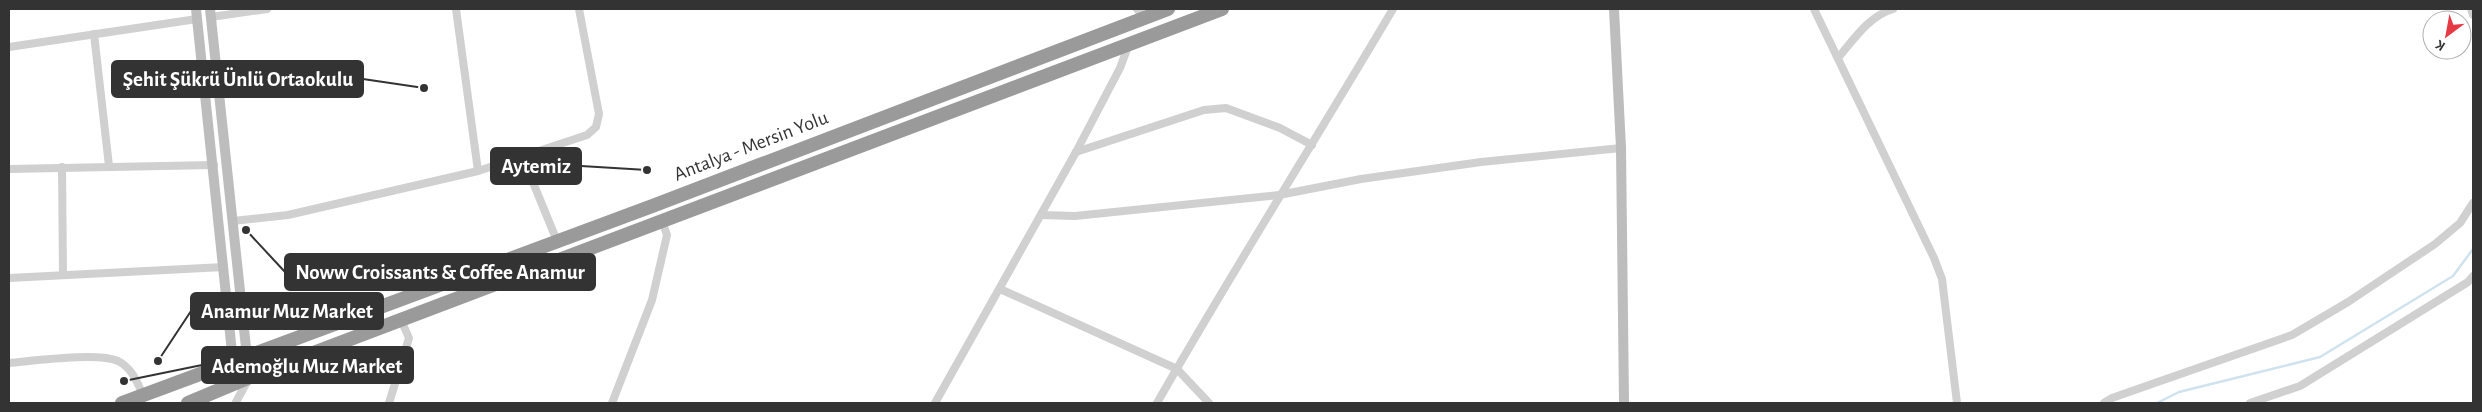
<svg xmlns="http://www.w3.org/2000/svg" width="2482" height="412" font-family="'Alegreya Sans',sans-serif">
	<rect width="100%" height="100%" fill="#fff"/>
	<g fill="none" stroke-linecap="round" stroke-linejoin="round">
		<polyline stroke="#cfe2ee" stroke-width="2.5" points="2157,403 2179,392 2320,357 2453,276 2473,249"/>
		<g stroke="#d0d0d0" stroke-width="8">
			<polyline points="456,9 478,171"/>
			<polyline points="1137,9 1145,18"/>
			<polyline points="1814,9 1934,258 1942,279 1957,403"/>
			<polyline points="2471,9 2473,15"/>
			<polyline points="211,17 267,9"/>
			<polyline points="94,34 109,166"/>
			<polyline points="9,47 197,19"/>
			<path d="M1838 58C1854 39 1869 16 1893 9"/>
			<polyline points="1076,152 1204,110 1226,108 1280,128 1312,145"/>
			<polyline points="523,158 557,241"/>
			<polyline points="62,167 63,275"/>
			<polyline points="9,169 214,165"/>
			<polyline points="1041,215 1075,216 1279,195 1361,179 1481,162 1621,148"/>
			<polyline points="233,221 288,215 478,171 587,135 596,127 599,114 579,9"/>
			<polyline points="9,278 224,267"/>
			<polyline points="1000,289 1177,369 1209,403"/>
			<path d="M9 363C33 361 98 352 118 361 132 368 137 382 143 395"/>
			<polyline points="236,402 248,380"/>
			<polyline points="389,403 409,338 401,320"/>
			<polyline points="612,403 652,300 667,235 662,221"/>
			<polyline points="935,403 1076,152 1120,68 1129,44"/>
			<path d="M1157 403C1233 270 1315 141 1393 9"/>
			<polyline points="2104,403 2112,398 2149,385 2292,335 2348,302 2435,244 2460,223 2473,203"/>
			<polyline points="2250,403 2300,386 2468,282 2473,276"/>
		</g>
		<g stroke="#bdbdbd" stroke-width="10">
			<polyline points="196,9 233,362"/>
			<polyline points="210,9 247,357"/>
			<polyline points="1614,9 1621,148 1624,403"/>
		</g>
		<g stroke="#9a9a9a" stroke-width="14">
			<polyline points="122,403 655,205 1168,9"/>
			<polyline points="188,403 250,377 1222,9"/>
		</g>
	</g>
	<g text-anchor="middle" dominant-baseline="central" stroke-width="5" stroke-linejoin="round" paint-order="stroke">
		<g font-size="20" fill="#333" stroke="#fff">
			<text transform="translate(751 146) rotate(-21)">Antalya - Mersin Yolu</text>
		</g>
	</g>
	<path fill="none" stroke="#333" stroke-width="2" d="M424 88L363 79M647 170L581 166M246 230L285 272M158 361L191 311M124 381L202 365"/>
	<g fill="#333" stroke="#fff" stroke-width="2">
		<circle cx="424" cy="88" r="5"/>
		<circle cx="647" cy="170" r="5"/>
		<circle cx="246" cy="230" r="5"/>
		<circle cx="158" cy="361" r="5"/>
		<circle cx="124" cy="381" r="5"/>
	</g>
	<g fill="#333" stroke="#333" stroke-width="2">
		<rect x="112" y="61" width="251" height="36" rx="5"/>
		<rect x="491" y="148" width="90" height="36" rx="5"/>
		<rect x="285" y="254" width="310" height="36" rx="5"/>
		<rect x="191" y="293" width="192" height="36" rx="5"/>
		<rect x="202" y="347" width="211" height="36" rx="5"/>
	</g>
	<g font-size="21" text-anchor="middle" font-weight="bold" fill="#fff">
		<text x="238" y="86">Şehit Şükrü Ünlü Ortaokulu</text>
		<text x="536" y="173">Aytemiz</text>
		<text x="440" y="279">Noww Croissants &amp; Coffee Anamur</text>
		<text x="287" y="318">Anamur Muz Market</text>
		<text x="307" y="373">Ademoğlu Muz Market</text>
	</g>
	<rect width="2482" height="412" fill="none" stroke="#333333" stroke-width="20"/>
	<g transform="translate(2447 35) rotate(212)"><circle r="24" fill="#ffffff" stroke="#adadad"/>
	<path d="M0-4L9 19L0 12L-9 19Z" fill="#e63946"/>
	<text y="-8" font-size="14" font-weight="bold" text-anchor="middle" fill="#333333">K</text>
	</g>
</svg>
